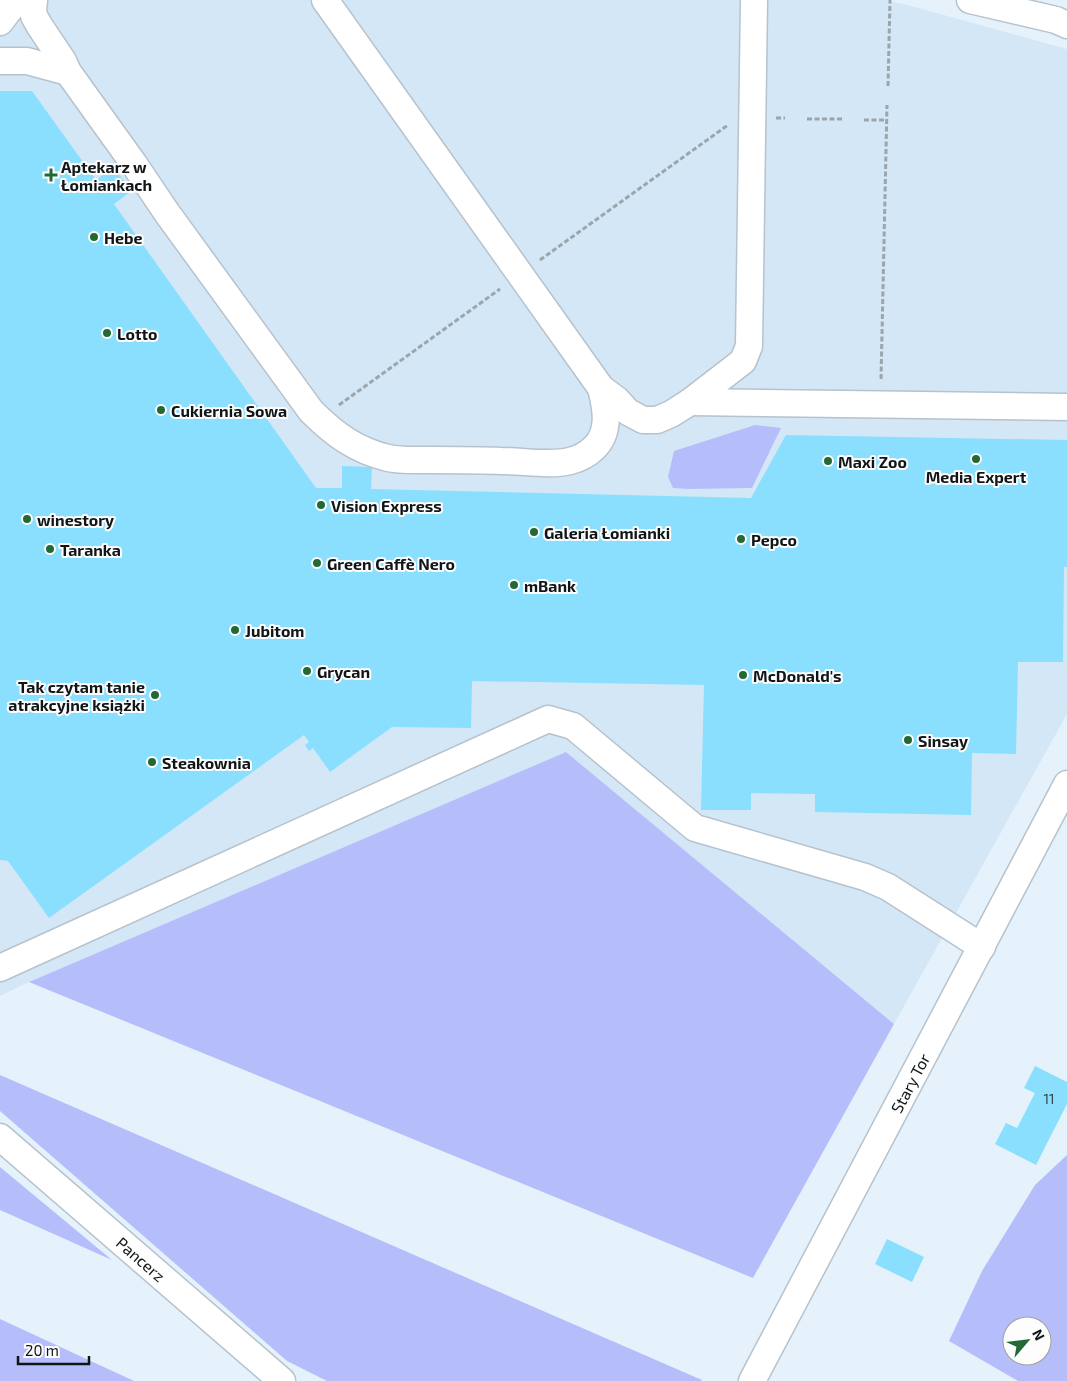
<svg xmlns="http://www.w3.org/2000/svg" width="1067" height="1381" font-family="'Exo 2',sans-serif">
	<rect width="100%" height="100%" fill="#e5f2fc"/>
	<polygon fill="#d4e7f6" points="0,0 885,0 911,6 1067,49 1067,714 894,1024 566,752 29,982 0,996"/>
	<g fill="#b5befa" fill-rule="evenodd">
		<polygon points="755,425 781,428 752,488 689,489 673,488 668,477 674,451"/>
		<polygon points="566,752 894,1024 753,1278 29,982"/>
		<polygon points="0,1075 702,1380 701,1381 327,1381 287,1361 0,1111"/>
		<path d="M1067 1155V1381H1018L949 1341 982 1271 1035 1185ZM1012 1326H1042V1356H1012Z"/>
		<polygon points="0,1167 112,1260 0,1210"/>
		<polygon points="0,1319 134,1381 0,1381"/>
	</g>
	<g fill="#8adffe">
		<polygon points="0,91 32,91 96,180 114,167 131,191 114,204 316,488 342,488 342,466 372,467 371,489 751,498 786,435 1067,440 1067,567 1064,567 1063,662 1018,662 1016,754 972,753 971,815 815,812 815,794 751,793 751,810 701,810 704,685 472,681 471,728 392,727 330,772 313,748 309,751 305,745 309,742 304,735 49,918 8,861 0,860"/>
		<polygon points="1035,1066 1067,1082 1067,1104 1036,1165 995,1144 1006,1123 1017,1128 1035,1093 1024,1088"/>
		<polygon points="887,1239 924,1257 912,1282 875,1264"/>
	</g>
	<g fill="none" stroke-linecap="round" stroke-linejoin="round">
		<defs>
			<g id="minor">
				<path d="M34 0 33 11 34 16 39 25 63 61 68 72 134 164 167 213 311 411C334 434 355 450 388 458 401 461 416 460 429 460 454 460 478 460 502 461 524 461 549 466 570 461 578 459 588 454 594 448 611 432 606 408 601 388"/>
				<polyline points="325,0 601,388 617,400 628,412 643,420 657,420 671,414 690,402 743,361 749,346 754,0"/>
				<polyline points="970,0 1056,20 1067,25"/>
				<polyline points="0,22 17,0"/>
				<polyline points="0,61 27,61 68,72"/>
				<polyline points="690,402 1067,407"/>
				<polyline points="0,968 548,719 573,726 695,828 865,877 888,887 982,947"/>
				<polyline points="0,1137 282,1381"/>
				<polyline points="752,1381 1067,784"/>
			</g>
		</defs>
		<use href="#minor" stroke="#b6c2cc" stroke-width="29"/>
		<g stroke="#9ba5ac" stroke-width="3" stroke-dasharray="5 2.5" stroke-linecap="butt">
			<polyline points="888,86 890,0"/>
			<polyline points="776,118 785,118"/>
			<polyline points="807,119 843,119"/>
			<polyline points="864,120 887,120"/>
			<polyline points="540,260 728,125"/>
			<polyline points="881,379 887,105"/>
			<polyline points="339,405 500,289"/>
		</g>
		<use href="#minor" stroke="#fff" stroke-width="26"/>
	</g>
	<g fill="#226936" stroke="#fdfdfd" stroke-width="2">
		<path d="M48.5 167.5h5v5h5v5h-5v5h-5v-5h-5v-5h5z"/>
		<circle cx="94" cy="237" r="5"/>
		<circle cx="107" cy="333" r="5"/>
		<circle cx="161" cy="410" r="5"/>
		<circle cx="976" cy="459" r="5"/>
		<circle cx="828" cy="461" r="5"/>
		<circle cx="321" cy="505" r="5"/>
		<circle cx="27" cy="519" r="5"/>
		<circle cx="534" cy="532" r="5"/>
		<circle cx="741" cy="539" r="5"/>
		<circle cx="50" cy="549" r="5"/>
		<circle cx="317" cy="563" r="5"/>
		<circle cx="514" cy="585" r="5"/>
		<circle cx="235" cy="630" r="5"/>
		<circle cx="307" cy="671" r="5"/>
		<circle cx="743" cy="675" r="5"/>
		<circle cx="155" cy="695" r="5"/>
		<circle cx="908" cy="740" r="5"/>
		<circle cx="152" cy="762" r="5"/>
	</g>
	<g text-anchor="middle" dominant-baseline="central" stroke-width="4" stroke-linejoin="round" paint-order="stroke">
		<g font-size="14" fill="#2e4852">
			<text x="1049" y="1098">11</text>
		</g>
		<g font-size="16" font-weight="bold" fill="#101518" stroke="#fdfdfd" text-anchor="start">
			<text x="61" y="166">Aptekarz w<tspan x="61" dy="18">Łomiankach</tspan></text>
			<text x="104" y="237">Hebe</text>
			<text x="117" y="333">Lotto</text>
			<text x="171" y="410">Cukiernia Sowa</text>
			<text x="838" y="461">Maxi Zoo</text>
			<text x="976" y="476" text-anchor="middle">Media Expert</text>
			<text x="331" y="505">Vision Express</text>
			<text x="37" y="519">winestory</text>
			<text x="544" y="532">Galeria Łomianki</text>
			<text x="751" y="539">Pepco</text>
			<text x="60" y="549">Taranka</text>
			<text x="327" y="563">Green Caffè Nero</text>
			<text x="524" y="585">mBank</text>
			<text x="245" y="630">Jubitom</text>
			<text x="317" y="671">Grycan</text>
			<text x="753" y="675">McDonald's</text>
			<text x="145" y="686" text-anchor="end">Tak czytam tanie<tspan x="145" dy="18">atrakcyjne książki</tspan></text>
			<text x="918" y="740">Sinsay</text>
			<text x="162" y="762">Steakownia</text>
		</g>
		<g font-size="16" fill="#101518" stroke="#fdfdfd">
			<text transform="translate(910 1083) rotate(-62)">Stary Tor</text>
			<text transform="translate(141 1259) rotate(41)">Pancerz</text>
		</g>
	</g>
	<g transform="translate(1027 1341) rotate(62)"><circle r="24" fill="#fdfdfd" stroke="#9ea0a1"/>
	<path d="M0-4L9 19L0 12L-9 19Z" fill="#226936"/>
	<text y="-8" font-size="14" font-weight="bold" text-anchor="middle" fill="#101518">N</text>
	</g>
	<path d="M18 1356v8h71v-8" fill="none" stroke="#101518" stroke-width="2.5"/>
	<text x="25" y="1356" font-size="15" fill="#101518" stroke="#fdfdfd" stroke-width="4" paint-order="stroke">20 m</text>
</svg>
